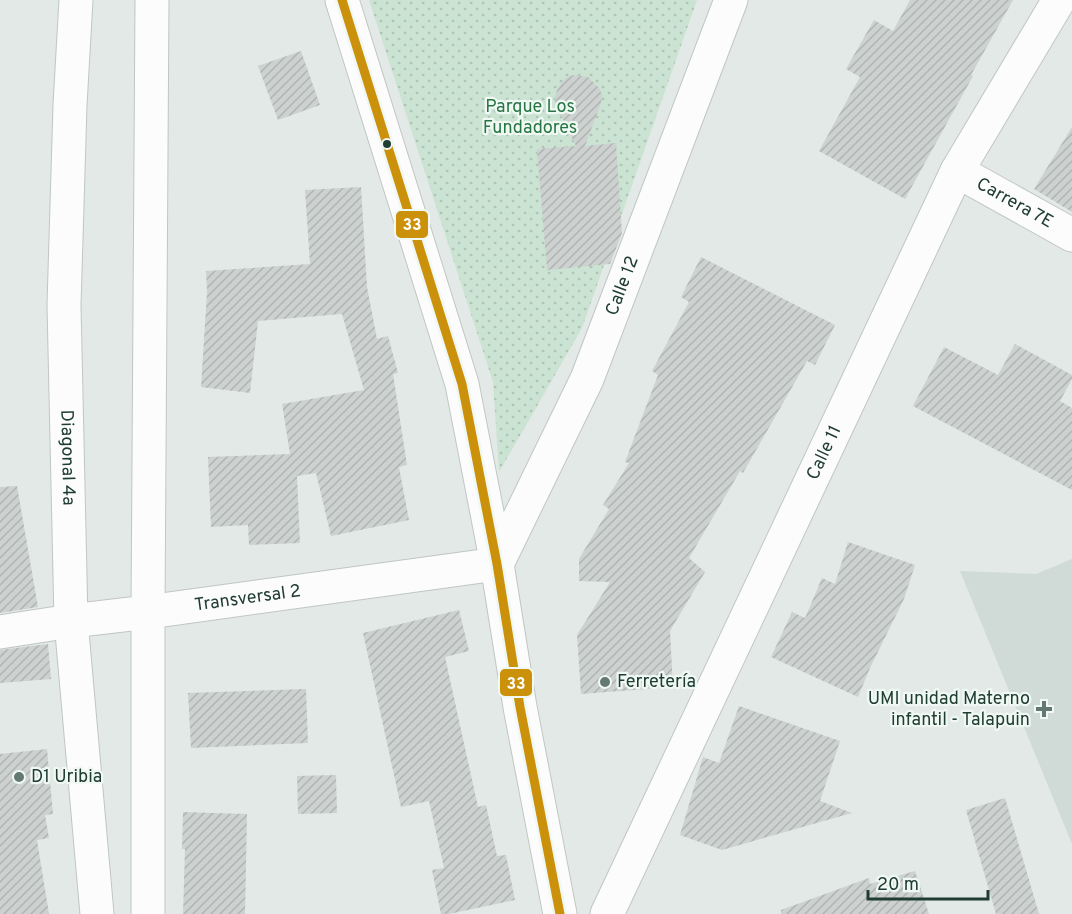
<svg xmlns="http://www.w3.org/2000/svg" width="1072" height="914" font-family="Overpass,sans-serif">
	<defs>
		<pattern id="grass-dots" width="8" height="8" patternUnits="userSpaceOnUse" patternTransform="scale(1.5)"><rect width="8" height="8" fill="#cbe3d2"/><path d="M2 2h.1M6 6h.1" fill="none" stroke="#aec4b5" stroke-width="1.8" stroke-linecap="round"/></pattern>
		<pattern id="building-hatch" width="6" height="6" patternUnits="userSpaceOnUse" patternTransform="scale(1.5)"><rect width="6" height="6" fill="#cdd2d0"/><path d="M-1 1l2-2M0 6l6-6M5 7l2-2" fill="none" stroke="#b0b5b3"/></pattern>
	</defs>
	<rect width="100%" height="100%" fill="#e3e9e6"/>
	<polygon fill="#d0dad6" points="1072,559 1072,844 960,571 1036,574"/>
	<polygon fill="url(#grass-dots)" points="369,0 697,0 582,328 499,472 493,382"/>
	<g fill="url(#building-hatch)">
		<polygon points="910,0 1013,0 971,75 973,76 905,199 819,151 860,77 846,69 874,20 893,31"/>
		<polygon points="301,51 320,105 278,120 258,66"/>
		<polygon points="573,75 588,77 599,88 602,95 601,103 585,146 616,143 622,233 610,264 547,270 537,149 576,146 556,105 555,98 557,90 561,83 566,78"/>
		<polygon points="1072,127 1072,212 1034,189"/>
		<polygon points="361,187 367,287 377,339 388,336 398,373 393,374 407,465 399,467 409,520 331,536 316,473 297,476 300,543 249,545 248,525 211,527 208,457 290,454 282,404 364,390 342,314 258,321 250,393 201,387 207,292 206,271 310,264 305,190"/>
		<polygon points="701,257 835,325 815,365 807,361 743,473 740,471 689,558 705,572 670,631 673,687 581,694 577,635 610,582 579,581 579,559 609,509 603,505 629,463 625,462 658,375 652,371 689,302 681,297"/>
		<polygon points="1015,344 1072,375 1072,379 1060,401 1072,408 1072,490 913,406 944,347 998,375"/>
		<polygon points="17,486 38,607 0,613 0,487"/>
		<polygon points="848,542 915,565 904,599 870,668 858,697 771,657 792,612 805,618 822,578 835,584"/>
		<polygon points="459,610 469,651 445,657 478,807 486,805 497,856 506,855 515,900 449,914 441,914 432,870 444,868 429,801 401,807 363,633"/>
		<polygon points="48,644 51,679 0,683 0,650"/>
		<polygon points="306,689 308,743 191,748 188,693"/>
		<polygon points="739,706 840,741 820,801 852,813 722,850 680,835 703,757 719,763"/>
		<polygon points="47,749 53,814 45,815 49,838 37,840 49,914 0,914 0,754"/>
		<polygon points="336,775 337,813 298,814 297,776"/>
		<polygon points="1005,798 1039,914 996,914 966,810"/>
		<polygon points="183,812 247,814 245,914 183,914 185,849 182,849"/>
		<polygon points="915,871 929,914 781,914 781,910 869,878 870,884"/>
	</g>
	<g fill="none" stroke-linecap="round" stroke-linejoin="round">
		<defs>
			<g id="minor">
				<path id="s1" d="M76 0 70 105 64 305 71 621 97 914"/>
				<path id="s2" d="M957 171 1072 235"/>
				<path id="s3" d="M0 632 71 621 148 612 497 564 587 379 731 0"/>
				<polyline points="148,914 148,612 152,0"/>
				<path id="s4" d="M607 914 957 171 1059 0"/>
			</g>
			<polyline id="tertiary" points="342,0 462,384 497,564 520,707 560,914"/>
		</defs>
		<use href="#minor" stroke="#c0c6c3" stroke-width="35"/>
		<use href="#tertiary" stroke="#c0c6c3" stroke-width="35"/>
		<use href="#minor" stroke="#fbfcfb" stroke-width="33"/>
		<use href="#tertiary" stroke="#fbfcfb" stroke-width="33"/>
		<defs>
			<polyline id="bus-1" points="342,0 462,384 497,564 520,707 560,914"/>
		</defs>
		<use href="#bus-1" stroke="#f0f8f4" stroke-width="14"/>
		<use href="#bus-1" stroke="#cc910a" stroke-width="9"/>
	</g>
	<circle fill="#203d34" stroke="#f0f8f4" stroke-width="2" cx="387" cy="144" r="5"/>
	<g fill="#647972" stroke="#f0f8f4" stroke-width="2">
		<circle cx="605" cy="682" r="6"/>
		<path d="M1041 700h6v6h6v6h-6v6h-6v-6h-6v-6h6z"/>
		<circle cx="19" cy="777" r="6"/>
	</g>
	<g text-anchor="middle" dominant-baseline="central" stroke-width="4.5" stroke-linejoin="round" paint-order="stroke">
		<g font-size="18" fill="#287644" stroke="#f0f8f4">
			<text x="530" y="107">Parque Los<tspan x="530" dy="21">Fundadores</tspan></text>
		</g>
		<g font-size="18" fill="#203d34" stroke="#f0f8f4">
			<text stroke="none"><textPath href="#s2" startOffset="66">Carrera 7E</textPath></text>
			<text stroke="none"><textPath href="#s3" startOffset="807">Calle 12</textPath></text>
			<text stroke="none"><textPath href="#s4" startOffset="510">Calle 11</textPath></text>
			<text stroke="none"><textPath href="#s1" startOffset="458">Diagonal 4a</textPath></text>
			<text stroke="none"><textPath href="#s3" startOffset="250">Transversal 2</textPath></text>
		</g>
		<g font-size="18" fill="#203d34" stroke="#f0f8f4" text-anchor="start">
			<text x="617" y="682">Ferretería</text>
			<text x="1030" y="699" text-anchor="end">UMI unidad Materno<tspan x="1030" dy="21">infantil - Talapuin</tspan></text>
			<text x="31" y="777">D1 Uribia</text>
		</g>
	</g>
	<g stroke="#f0f8f4" stroke-width="2">
		<rect x="395" y="210" width="34" height="29" rx="6" fill="#cc910a"/>
		<rect x="499" y="668" width="34" height="29" rx="6" fill="#cc910a"/>
	</g>
	<g font-size="16" text-anchor="middle" font-weight="bold" fill="#fff">
		<text x="412" y="230">33</text>
		<text x="516" y="689">33</text>
	</g>
	<path d="M868 890v9h120v-9" fill="none" stroke="#203d34" stroke-width="3"/>
	<text x="877" y="890" font-size="18" fill="#203d34" stroke="#f0f8f4" stroke-width="4.5" paint-order="stroke">20 m</text>
</svg>
